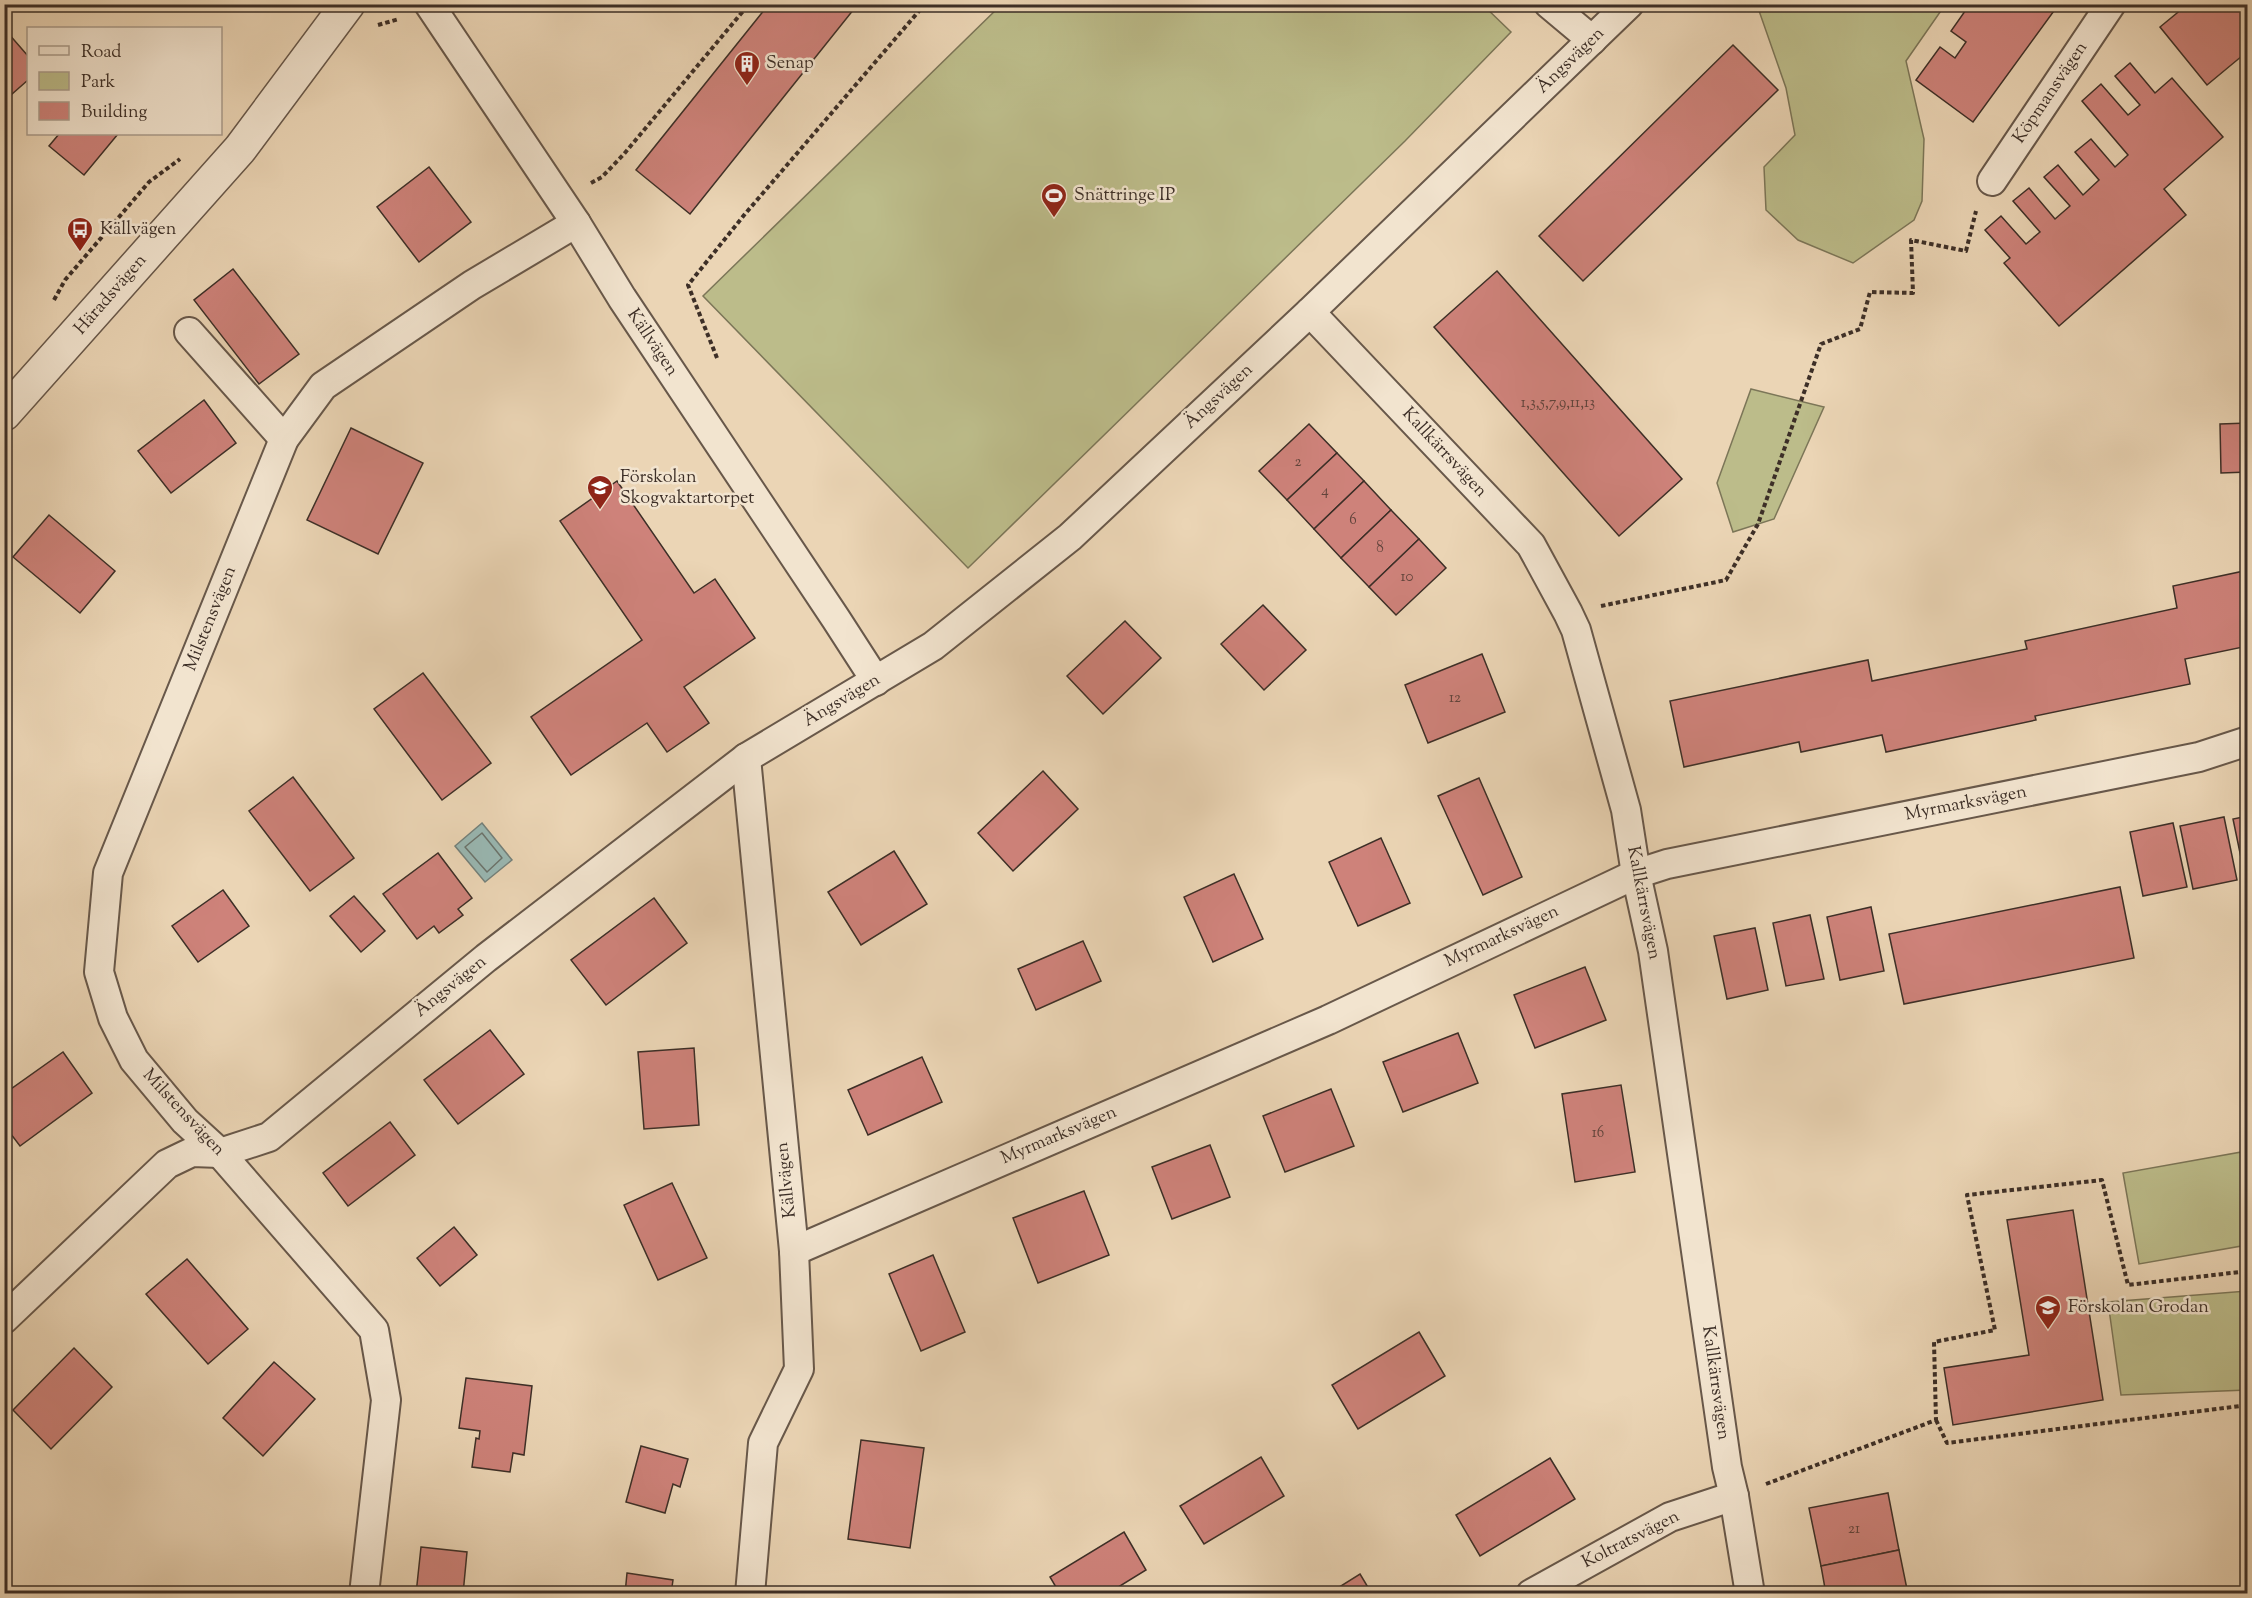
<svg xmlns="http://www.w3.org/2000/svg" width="2252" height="1598" font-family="'Sorts Mill Goudy',serif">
	<rect width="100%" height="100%" fill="#ebd5b5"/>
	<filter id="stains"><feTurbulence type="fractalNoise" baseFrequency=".00333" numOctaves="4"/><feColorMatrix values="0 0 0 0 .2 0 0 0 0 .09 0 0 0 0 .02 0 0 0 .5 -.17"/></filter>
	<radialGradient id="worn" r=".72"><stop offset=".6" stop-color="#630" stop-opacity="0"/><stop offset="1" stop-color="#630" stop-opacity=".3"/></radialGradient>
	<g fill="#bcbc8a" stroke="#7c7658" stroke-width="1.5">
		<polygon points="1001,5 1483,5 1511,32 1405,141 968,568 703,296"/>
		<polygon points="1757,5 1945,5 1906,61 1924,139 1922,201 1914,220 1853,263 1798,240 1766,210 1764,167 1795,135 1786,88"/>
		<polygon points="1751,389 1824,407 1774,519 1733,532 1717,483"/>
		<polygon points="2247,1151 2247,1245 2139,1264 2123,1173"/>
		<polygon points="2247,1291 2247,1390 2121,1395 2108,1302"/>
	</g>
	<polygon fill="#99b8b3" stroke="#74817b" stroke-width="1.5" points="482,823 512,860 485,882 455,846"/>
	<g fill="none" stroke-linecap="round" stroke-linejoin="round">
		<polygon stroke="#6b746d" stroke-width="1.5" points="482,833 502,858 487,872 465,847"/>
	</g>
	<g fill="#ce827a" stroke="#3d2f27" stroke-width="1.5">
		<polygon points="769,4 858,4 690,214 636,170"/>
		<polygon points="1970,4 2059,4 1973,122 1916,80 1940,47 1955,58 1966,42 1951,31"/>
		<polygon points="2188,4 2248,4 2248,51 2207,85 2160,27"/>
		<polygon points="8,33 28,56 28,80 4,101 4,37"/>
		<polygon points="1733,45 1778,90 1583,281 1539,236"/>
		<polygon points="2130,63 2155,93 2172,78 2223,137 2164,189 2186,215 2059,326 2004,263 2010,258 1985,230 2001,216 2026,244 2040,232 2013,201 2029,188 2055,219 2070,206 2044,177 2058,165 2083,195 2099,180 2075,152 2091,139 2115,167 2128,155 2082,101 2101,84 2128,115 2140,105 2115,76"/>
		<polygon points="59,134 118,134 84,175 49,146"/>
		<polygon points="429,167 471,222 419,262 377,207"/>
		<polygon points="233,269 299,354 259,384 194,300"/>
		<polygon points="1497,271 1682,479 1619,536 1434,327"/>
		<polygon points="204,400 236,443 171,493 138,451"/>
		<polygon points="2248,423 2248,472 2221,473 2220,424"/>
		<polygon points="1309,424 1337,453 1287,500 1259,471"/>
		<polygon points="351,428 423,463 378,554 307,520"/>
		<polygon points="1337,453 1364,481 1314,529 1287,500"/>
		<polygon points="617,481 694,593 715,579 755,638 684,687 709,723 667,752 647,723 571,775 531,717 642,640 560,521"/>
		<polygon points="1364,481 1391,510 1341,558 1314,529"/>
		<polygon points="1391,510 1419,539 1369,587 1341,558"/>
		<polygon points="49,515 115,571 80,613 13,557"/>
		<polygon points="1419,539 1446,568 1396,615 1369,587"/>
		<polygon points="2244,571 2248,587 2248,646 2185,659 2190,684 2035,716 2036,720 1886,752 1882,735 1801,752 1799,742 1684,767 1670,701 1868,660 1872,681 2027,649 2025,641 2177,608 2173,586"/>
		<polygon points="1263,605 1306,650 1264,690 1221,644"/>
		<polygon points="1125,621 1161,658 1103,714 1067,676"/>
		<polygon points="1482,654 1505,712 1428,743 1405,685"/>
		<polygon points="423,673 491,763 442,800 374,709"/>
		<polygon points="4,690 11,695 4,702"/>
		<polygon points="1043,771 1078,809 1013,871 978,833"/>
		<polygon points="293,777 354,858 310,891 249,811"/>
		<polygon points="1479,778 1522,877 1483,895 1438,796"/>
		<polygon points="2248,816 2248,882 2246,882 2233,819"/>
		<polygon points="2224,817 2237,880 2193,889 2180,826"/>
		<polygon points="2173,823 2187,887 2143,896 2130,832"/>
		<polygon points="1381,838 1410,903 1358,926 1329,862"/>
		<polygon points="894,851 927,904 861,945 828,892"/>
		<polygon points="438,853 472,898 458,909 463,915 439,933 434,926 417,939 383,894"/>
		<polygon points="1234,874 1263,939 1213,962 1184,897"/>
		<polygon points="2120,887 2134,958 1904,1004 1889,934"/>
		<polygon points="223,890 249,926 198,962 172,926"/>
		<polygon points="354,896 385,931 361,952 330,916"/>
		<polygon points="654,898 687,943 606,1005 571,960"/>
		<polygon points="1871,907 1884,971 1840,980 1827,917"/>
		<polygon points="1810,915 1824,979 1786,986 1773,923"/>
		<polygon points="1755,928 1768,990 1727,999 1714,936"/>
		<polygon points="1083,941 1101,981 1036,1010 1018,969"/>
		<polygon points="1585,967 1606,1020 1535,1048 1514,995"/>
		<polygon points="490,1030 524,1074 458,1124 424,1080"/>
		<polygon points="1458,1033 1478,1083 1403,1112 1383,1062"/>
		<polygon points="694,1048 699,1125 644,1129 638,1052"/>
		<polygon points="63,1052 92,1093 20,1146 4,1125 4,1094"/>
		<polygon points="922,1057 942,1102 868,1135 848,1090"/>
		<polygon points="1621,1085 1635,1172 1575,1182 1562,1094"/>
		<polygon points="1331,1089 1354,1146 1285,1172 1263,1116"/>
		<polygon points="390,1122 415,1155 348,1206 323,1173"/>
		<polygon points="1210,1145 1230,1197 1172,1219 1152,1167"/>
		<polygon points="672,1183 707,1258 658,1280 624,1205"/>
		<polygon points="1084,1191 1109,1255 1038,1283 1013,1218"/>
		<polygon points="2073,1210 2103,1400 1953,1425 1944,1368 2029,1355 2007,1220"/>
		<polygon points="454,1227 477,1255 440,1286 417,1258"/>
		<polygon points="933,1255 965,1332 921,1351 889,1274"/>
		<polygon points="187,1259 248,1329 208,1364 146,1294"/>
		<polygon points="1419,1332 1445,1376 1358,1429 1332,1385"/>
		<polygon points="74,1348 112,1387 51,1449 13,1410"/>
		<polygon points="274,1362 315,1399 263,1456 223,1418"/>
		<polygon points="466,1378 532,1386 524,1455 513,1453 510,1472 472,1467 476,1438 479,1439 480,1431 459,1428"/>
		<polygon points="861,1440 924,1448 910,1548 848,1539"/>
		<polygon points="641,1446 688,1459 680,1487 673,1484 665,1513 626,1502"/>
		<polygon points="1261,1457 1284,1496 1204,1544 1180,1506"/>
		<polygon points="1550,1458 1575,1499 1480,1556 1456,1515"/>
		<polygon points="1888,1493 1899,1550 1821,1566 1809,1508"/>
		<polygon points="1124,1532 1146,1570 1107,1594 1060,1594 1050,1577"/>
		<polygon points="421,1547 467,1552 463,1594 416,1594"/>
		<polygon points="1899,1550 1908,1594 1826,1594 1821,1566"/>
		<polygon points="627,1573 673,1580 671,1594 625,1594"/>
		<polygon points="1360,1574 1372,1594 1328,1594"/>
	</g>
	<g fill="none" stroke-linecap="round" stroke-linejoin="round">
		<defs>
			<g id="minor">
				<polyline points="429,4 576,223 622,298 836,619 876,681"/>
				<polyline points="1549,4 1592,40"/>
				<polyline points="1992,181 2111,4"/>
				<polyline points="1310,312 1531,545 1568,613 1576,630 1626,810 1636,874 1653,951 1727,1467 1734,1496 1750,1594"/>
				<polyline points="189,332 284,439"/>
				<polyline points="746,758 794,1251 799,1369 763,1443 750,1594"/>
				<polyline points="794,1251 1328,1020 1636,874 1667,864 2199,757 2248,741"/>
				<polyline points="4,1319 167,1164 192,1152 220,1153 269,1137 486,958 746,758 933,646 1070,537 1310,312 1629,4"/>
				<polyline points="364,1594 386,1400 374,1330 220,1153 185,1121 134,1060 113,1018 99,972 108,873 284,439 323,386 472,285 576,223"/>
				<polyline points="1531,1594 1670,1517 1734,1496"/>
			</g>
			<polyline id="tertiary" points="4,414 240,149 348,4"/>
		</defs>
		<use href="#minor" stroke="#68584a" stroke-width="32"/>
		<use href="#tertiary" stroke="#68584a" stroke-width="36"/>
		<g stroke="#3d2f27" stroke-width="4" stroke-dasharray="4.5 3" stroke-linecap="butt">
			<polyline points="378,25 399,19"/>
			<polyline points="591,183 602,177 624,154 749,4"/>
			<polyline points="54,300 65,280 149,182 180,159"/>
			<polyline points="717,358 688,285 745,214 925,4"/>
			<polyline points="1601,606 1726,580 1758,524 1821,344 1860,329 1870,292 1913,293 1911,240 1966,251 1976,211"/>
			<polyline points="1936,1420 1947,1443 2248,1405"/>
			<polyline points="1766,1484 1936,1420 1934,1342 1995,1330 1967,1195 2102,1180 2128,1285 2248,1271"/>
		</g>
		<use href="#minor" stroke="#f2e4cf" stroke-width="28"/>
		<use href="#tertiary" stroke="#f2e4cf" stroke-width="33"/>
	</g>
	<defs>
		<symbol id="building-pin" viewBox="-11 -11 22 30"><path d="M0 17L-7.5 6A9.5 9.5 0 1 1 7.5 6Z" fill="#8f2418" stroke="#f2e4cf"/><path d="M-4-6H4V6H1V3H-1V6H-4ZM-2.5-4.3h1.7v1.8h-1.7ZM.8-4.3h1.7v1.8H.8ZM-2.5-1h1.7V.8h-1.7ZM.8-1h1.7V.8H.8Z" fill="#fff"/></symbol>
		<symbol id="stadium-pin" viewBox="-11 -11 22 30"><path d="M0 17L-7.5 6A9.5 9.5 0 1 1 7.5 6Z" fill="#8f2418" stroke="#f2e4cf"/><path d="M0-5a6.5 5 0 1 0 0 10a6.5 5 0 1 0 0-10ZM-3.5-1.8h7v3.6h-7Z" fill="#fff"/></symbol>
		<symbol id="bus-pin" viewBox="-11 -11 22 30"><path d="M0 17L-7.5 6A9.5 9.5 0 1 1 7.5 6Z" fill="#8f2418" stroke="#f2e4cf"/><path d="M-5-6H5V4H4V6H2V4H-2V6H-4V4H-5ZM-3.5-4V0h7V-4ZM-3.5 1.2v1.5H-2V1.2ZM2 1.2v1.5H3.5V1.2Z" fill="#fff"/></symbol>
		<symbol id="school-pin" viewBox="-11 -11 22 30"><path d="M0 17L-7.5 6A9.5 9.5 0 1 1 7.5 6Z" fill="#8f2418" stroke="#f2e4cf"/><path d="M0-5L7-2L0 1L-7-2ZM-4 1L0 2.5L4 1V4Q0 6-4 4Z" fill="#fff"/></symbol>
	</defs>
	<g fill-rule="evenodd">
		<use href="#building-pin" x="732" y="49" width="30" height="40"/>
		<use href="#stadium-pin" x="1039" y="181" width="30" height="40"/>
		<use href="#bus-pin" x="65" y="215" width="30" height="40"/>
		<use href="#school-pin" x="585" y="473" width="30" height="40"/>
		<use href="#school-pin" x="2033" y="1293" width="30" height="40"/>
	</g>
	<g text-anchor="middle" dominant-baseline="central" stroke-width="5" stroke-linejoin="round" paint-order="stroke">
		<g font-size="15" fill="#61443c">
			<text x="1558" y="403">1,3,5,7,9,11,13</text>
			<text x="1298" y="462">2</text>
			<text x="1325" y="491">4</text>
			<text x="1353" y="520">6</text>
			<text x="1380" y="548">8</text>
			<text x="1407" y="577">10</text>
			<text x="1455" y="698">12</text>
			<text x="1598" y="1133">16</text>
			<text x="1854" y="1529">21</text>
		</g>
		<g font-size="18" fill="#3d2f27" stroke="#f2e4cf">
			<text transform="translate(1571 61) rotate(-44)">Ängsvägen</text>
			<text transform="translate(2051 93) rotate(-56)">Köpmansvägen</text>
			<text transform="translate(111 295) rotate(-49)">Häradsvägen</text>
			<text transform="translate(652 343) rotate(56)">Källvägen</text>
			<text transform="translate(1219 397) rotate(-43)">Ängsvägen</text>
			<text transform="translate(1444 453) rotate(47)">Kallkärrsvägen</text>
			<text transform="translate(211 619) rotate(-68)">Milstensvägen</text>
			<text transform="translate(842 701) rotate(-31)">Ängsvägen</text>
			<text transform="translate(1966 804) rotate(-11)">Myrmarksvägen</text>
			<text transform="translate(1643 903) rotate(79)">Kallkärrsvägen</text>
			<text transform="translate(1502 937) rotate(-25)">Myrmarksvägen</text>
			<text transform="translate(451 987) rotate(-39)">Ängsvägen</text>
			<text transform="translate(183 1113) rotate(47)">Milstensvägen</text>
			<text transform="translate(1059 1136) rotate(-23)">Myrmarksvägen</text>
			<text transform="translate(787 1180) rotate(-96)">Källvägen</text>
			<text transform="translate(1715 1383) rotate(82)">Kallkärrsvägen</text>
			<text transform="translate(1631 1540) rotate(-27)">Koltratsvägen</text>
		</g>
		<g font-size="18" fill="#3d2f27" stroke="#f2e4cf" text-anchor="start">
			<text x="766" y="64">Senap</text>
			<text x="1074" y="196">Snättringe IP</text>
			<text x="100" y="230">Källvägen</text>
			<text x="620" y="478">Förskolan<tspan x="620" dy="21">Skogvaktartorpet</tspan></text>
			<text x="2068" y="1308">Förskolan Grodan</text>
		</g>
	</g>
	<rect width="2252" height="1598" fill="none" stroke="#ebd5b5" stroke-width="24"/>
	<rect x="6" y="6" width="2240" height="1586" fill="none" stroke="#3d2f27" stroke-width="3"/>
	<rect x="12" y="12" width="2228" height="1574" fill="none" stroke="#3d2f27" stroke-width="1.5"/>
	<rect x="27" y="27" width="195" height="108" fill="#f2e4cf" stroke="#aa9c8c" stroke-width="1.5"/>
	<rect x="39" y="46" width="30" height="9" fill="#f2e4cf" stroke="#aa9c8c" stroke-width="1.5"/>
	<text x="81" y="57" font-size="18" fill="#3d2f27">Road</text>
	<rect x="39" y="72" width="30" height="18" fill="#bcbc8a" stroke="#aa9c8c" stroke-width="1.5"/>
	<text x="81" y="87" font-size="18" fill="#3d2f27">Park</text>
	<rect x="39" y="102" width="30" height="18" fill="#ce827a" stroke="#aa9c8c" stroke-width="1.5"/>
	<text x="81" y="117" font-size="18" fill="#3d2f27">Building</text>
	<rect width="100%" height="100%" filter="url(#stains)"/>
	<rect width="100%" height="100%" fill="url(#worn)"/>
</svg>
